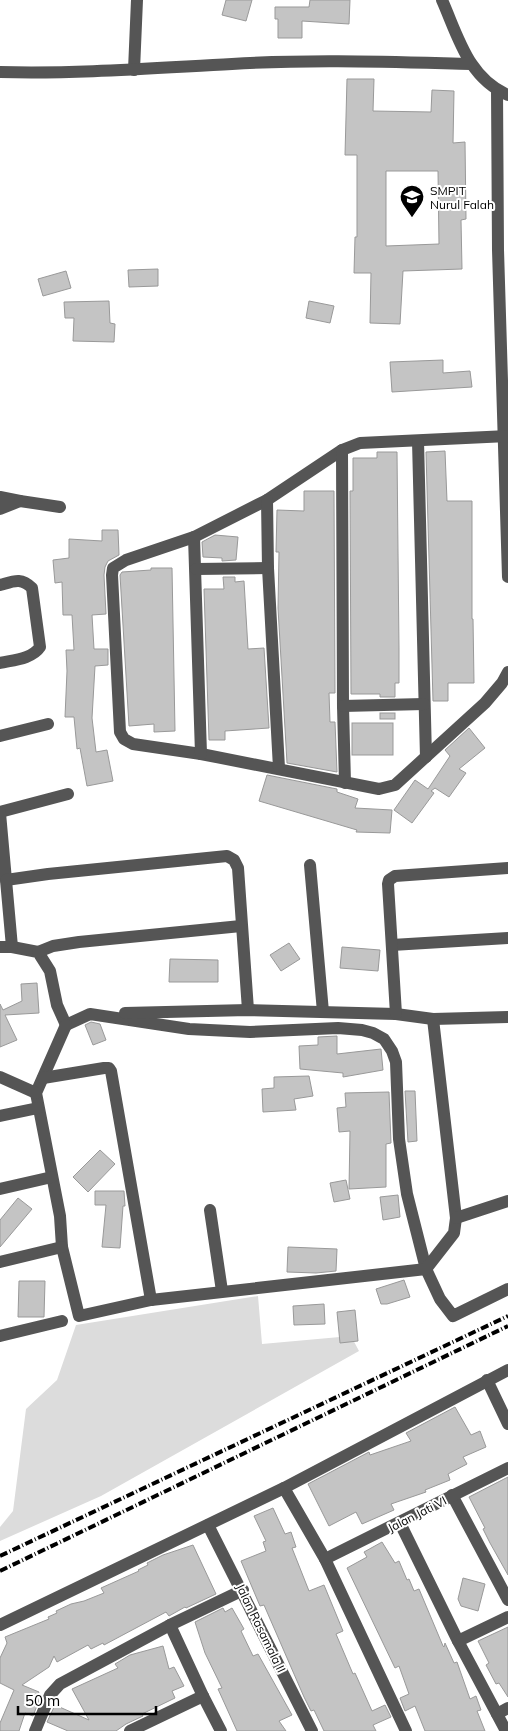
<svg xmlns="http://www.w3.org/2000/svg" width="508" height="1731" font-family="Mulish,sans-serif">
	<rect width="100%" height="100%" fill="#fff"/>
	<polygon fill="#dcdcdc" points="258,1296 262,1344 351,1336 359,1351 101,1496 0,1541 0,1527 13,1511 26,1409 57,1380 76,1325"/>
	<g fill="#c4c4c4" stroke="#999" fill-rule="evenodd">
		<polygon points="226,0 252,0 246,21 222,15"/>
		<polygon points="310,0 350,0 349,24 302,21 302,38 278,38 278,19 275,19 275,7 309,7"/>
		<path d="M347 79H374L373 111 431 112 432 90 454 91 453 143 465 142 466 219 461 220 462 269 403 271 400 324 370 323 371 273H354L355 237H357V155H345ZM386 171H438L439 244 386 246Z"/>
		<polygon points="158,269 158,286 129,287 128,270"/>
		<polygon points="66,271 71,288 43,296 38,279"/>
		<polygon points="109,301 110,323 115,324 114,342 73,341 74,318 65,318 64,302"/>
		<polygon points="309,301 334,306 330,323 306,318"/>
		<polygon points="443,360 443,373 470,371 472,387 392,392 390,362"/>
		<polygon points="445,451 447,501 472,501 472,619 473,619 474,683 448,683 448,701 433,701 426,452"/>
		<polygon points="377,452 397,452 399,649 399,683 395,683 395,697 380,697 380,694 351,694 350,491 353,491 353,458 377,458"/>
		<polygon points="304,491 334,491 335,693 329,693 330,722 335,722 337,772 287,763 278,608 279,552 276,552 277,510 304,511"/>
		<polygon points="102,530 118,530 119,555 108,561 105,567 104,575 106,614 92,615 94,649 108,649 108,665 95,666 92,718 96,752 107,750 113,781 87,786 80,748 77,749 74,717 65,717 67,671 66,650 74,650 72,615 63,615 62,582 55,583 53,560 69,558 69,539 102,541"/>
		<polygon points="215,535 238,537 236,560 222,561 222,558 203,557 202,542"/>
		<polygon points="151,568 172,568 175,731 154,732 154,724 129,726 120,575 122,572 151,570"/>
		<polygon points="223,577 235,577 235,582 244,581 248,649 264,648 269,728 225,731 225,740 209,740 204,589 224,589"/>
		<rect x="380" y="713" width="15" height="6"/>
		<rect x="352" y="723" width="41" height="32"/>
		<polygon points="469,728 485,748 459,769 466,773 449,797 435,788 431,791 434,793 412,823 394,810 415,780 428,789 450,756 445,750"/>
		<polygon points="267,775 337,789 337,792 358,799 355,808 392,810 390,833 356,832 357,830 259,801"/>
		<polygon points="289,943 300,959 281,971 270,955"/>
		<polygon points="342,947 380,950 378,971 340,968"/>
		<polygon points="170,959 218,960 218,982 169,982"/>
		<polygon points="37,983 39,1013 5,1015 17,1040 0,1047 0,1004 3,1010 22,1001 21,984"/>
		<polygon points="91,1022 100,1024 106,1040 93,1045 85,1025"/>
		<polygon points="337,1036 337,1054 381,1049 383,1070 343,1077 343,1073 300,1069 299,1046 318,1045 318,1037"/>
		<polygon points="309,1076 313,1096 294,1099 296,1110 263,1112 262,1089 274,1088 274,1077"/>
		<polygon points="405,1091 415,1091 417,1141 408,1142"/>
		<polygon points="389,1092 391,1143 386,1144 386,1187 349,1189 350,1131 339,1132 337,1108 346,1107 345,1093"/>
		<polygon points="100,1150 115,1164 88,1192 73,1177"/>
		<polygon points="346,1180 350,1199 334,1202 330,1183"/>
		<polygon points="95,1191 124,1191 125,1206 123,1206 120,1248 102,1247 106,1205 95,1205"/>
		<polygon points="398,1195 400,1217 383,1220 380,1197"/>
		<polygon points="18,1198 32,1209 0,1247 0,1220"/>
		<polygon points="288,1247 337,1249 336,1271 316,1273 287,1272"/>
		<polygon points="404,1280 410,1297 387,1304 381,1304 376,1289"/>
		<polygon points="19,1281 45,1281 44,1317 18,1317"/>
		<polygon points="324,1304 325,1324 294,1325 293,1306"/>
		<polygon points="355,1310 358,1341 340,1343 337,1312"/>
		<polygon points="455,1407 471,1435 480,1431 486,1447 463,1457 467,1464 448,1474 450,1480 425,1490 426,1492 391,1504 394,1510 362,1524 356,1512 329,1526 308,1484 369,1452 370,1455 411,1441 406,1433"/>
		<polygon points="508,1477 508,1575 490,1543 483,1529 485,1528 469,1497"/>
		<polygon points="273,1508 285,1534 291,1532 296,1547 292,1548 309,1591 324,1585 343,1631 336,1634 353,1674 355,1673 372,1711 385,1705 391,1717 373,1725 376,1731 324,1731 314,1710 311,1711 304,1697 264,1605 260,1606 241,1561 266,1551 263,1542 266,1541 254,1516"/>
		<polygon points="382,1542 395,1563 399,1561 407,1580 409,1579 414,1591 419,1589 443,1646 444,1647 445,1643 454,1663 457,1662 470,1699 476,1696 481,1710 477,1711 485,1731 425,1731 415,1706 405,1711 400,1698 409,1694 399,1666 395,1668 347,1568 367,1557 364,1552"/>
		<polygon points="193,1545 216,1594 186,1608 185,1607 169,1616 166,1612 104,1645 103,1643 91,1649 88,1645 57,1662 54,1656 49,1667 22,1685 39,1692 37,1697 40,1698 33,1716 25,1713 19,1731 0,1731 0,1723 14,1690 0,1683 0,1658 7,1643 5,1637 49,1619 48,1617 57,1613 56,1611 71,1604 84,1601 104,1593 101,1588 139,1571 138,1570 148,1565 147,1563 163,1555"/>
		<polygon points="463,1578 485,1584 478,1611 461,1606 458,1599"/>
		<polygon points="223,1608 225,1612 232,1608 244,1629 241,1631 253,1656 258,1654 292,1715 279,1721 286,1731 237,1731 218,1689 222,1688 205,1653 195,1622"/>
		<polygon points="508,1627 508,1697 499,1683 496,1684 486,1665 489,1663 478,1641"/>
		<polygon points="163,1646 169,1669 174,1667 184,1686 172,1691 175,1698 142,1714 143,1716 126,1724 116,1731 68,1731 47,1722 55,1705 89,1720 72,1689 118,1668 115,1664 130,1655"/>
	</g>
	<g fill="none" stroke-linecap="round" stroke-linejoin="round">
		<g stroke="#555" stroke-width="12">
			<path d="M442 0C458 36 468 78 508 95"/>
			<polyline points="134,70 137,0"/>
			<path d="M0 72C77 74 155 68 232 64 312 59 391 62 471 64"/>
			<polyline points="497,90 498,250 508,577"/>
			<polyline points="508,436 360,443 342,450 267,500 194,537 126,560 113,568 112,575 120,732 124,739 133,744 201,754 379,789 395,785 485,703 502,683 508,672"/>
			<polyline points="418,441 426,757"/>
			<polyline points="342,450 343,706 345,783"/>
			<polyline points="0,497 20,501 0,509"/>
			<polyline points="267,500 268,568 279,768"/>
			<polyline points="20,501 60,507"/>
			<polyline points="194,537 201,754"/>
			<polyline points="196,569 268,568"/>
			<path d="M0 585C14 581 21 577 32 588L40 647C32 659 13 660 0 663"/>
			<polyline points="343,706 424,704"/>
			<polyline points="0,736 48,724"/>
			<polyline points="0,812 68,794"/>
			<polyline points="0,813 6,880"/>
			<polyline points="310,865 323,1012"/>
			<polyline points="392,945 508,938"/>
			<polyline points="0,947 12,947 38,952 50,971 57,1005 66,1025 90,1014 189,1029 250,1032 338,1028 362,1030 373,1033 384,1039 392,1051 396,1062 399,1139 407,1194 426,1269 440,1299 453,1316 508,1289"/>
			<polyline points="12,947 6,880 48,874 227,856 234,860 238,868 248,1010"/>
			<polyline points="38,952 53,946 79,942 241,926"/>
			<polyline points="125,1013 248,1010 396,1014 433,1019 508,1017"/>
			<polyline points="396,1014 388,884 389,880 395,876 508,868"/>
			<polyline points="66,1025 36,1093 60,1216 62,1247 79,1316 151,1300 426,1269 454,1233 456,1218 433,1019"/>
			<polyline points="0,1077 36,1093"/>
			<polyline points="43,1078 104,1068 109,1068 111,1071 151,1300"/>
			<polyline points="0,1116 38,1108"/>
			<polyline points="0,1189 52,1177"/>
			<polyline points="210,1210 222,1291"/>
			<polyline points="456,1218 508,1201"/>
			<polyline points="0,1262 62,1247"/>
			<polyline points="0,1336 62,1321"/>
			<polyline points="487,1380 508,1424"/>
			<polyline points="284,1488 325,1559 406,1731"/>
			<polyline points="452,1495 508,1600"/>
			<polyline points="400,1523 458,1641 506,1731"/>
			<polyline points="208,1525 312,1731"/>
			<polyline points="325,1559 508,1468"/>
			<polyline points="0,1625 284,1488 508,1370"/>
			<polyline points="170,1625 203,1696 221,1731"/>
			<polyline points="458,1641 508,1617"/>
			<polyline points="497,1714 508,1708"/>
			<polyline points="35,1731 50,1695 60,1684 170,1625 243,1590"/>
			<polyline points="130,1731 203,1696"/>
		</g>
		<g stroke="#000" stroke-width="4" stroke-dasharray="8 2.5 1 2.5" stroke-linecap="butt">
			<polyline points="0,1556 508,1316"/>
			<polyline points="0,1571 508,1326"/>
		</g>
	</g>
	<defs>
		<symbol id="school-pin" viewBox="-11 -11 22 30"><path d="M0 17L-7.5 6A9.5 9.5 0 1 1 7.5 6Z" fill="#000" stroke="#fff"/><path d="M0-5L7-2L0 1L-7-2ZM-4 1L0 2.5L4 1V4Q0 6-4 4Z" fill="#fff"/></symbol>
	</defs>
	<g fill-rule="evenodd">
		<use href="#school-pin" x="398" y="183" width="28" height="38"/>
	</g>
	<g text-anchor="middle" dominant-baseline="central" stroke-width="4" stroke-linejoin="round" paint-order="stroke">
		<g font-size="12" fill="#000" stroke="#fff" text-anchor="start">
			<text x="430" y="190">SMPIT<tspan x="430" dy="14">Nurul Falah</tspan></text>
		</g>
		<g font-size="12" fill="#000" stroke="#fff">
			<text transform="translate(417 1514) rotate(-27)">Jalan Jati VI</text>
			<text transform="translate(261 1628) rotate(64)">Jalan Rasamala II</text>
		</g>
	</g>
	<path d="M18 1706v8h138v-8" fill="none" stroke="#000000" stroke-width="2.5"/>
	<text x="25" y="1706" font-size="15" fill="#000000" stroke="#ffffff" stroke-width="4" paint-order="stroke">50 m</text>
</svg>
